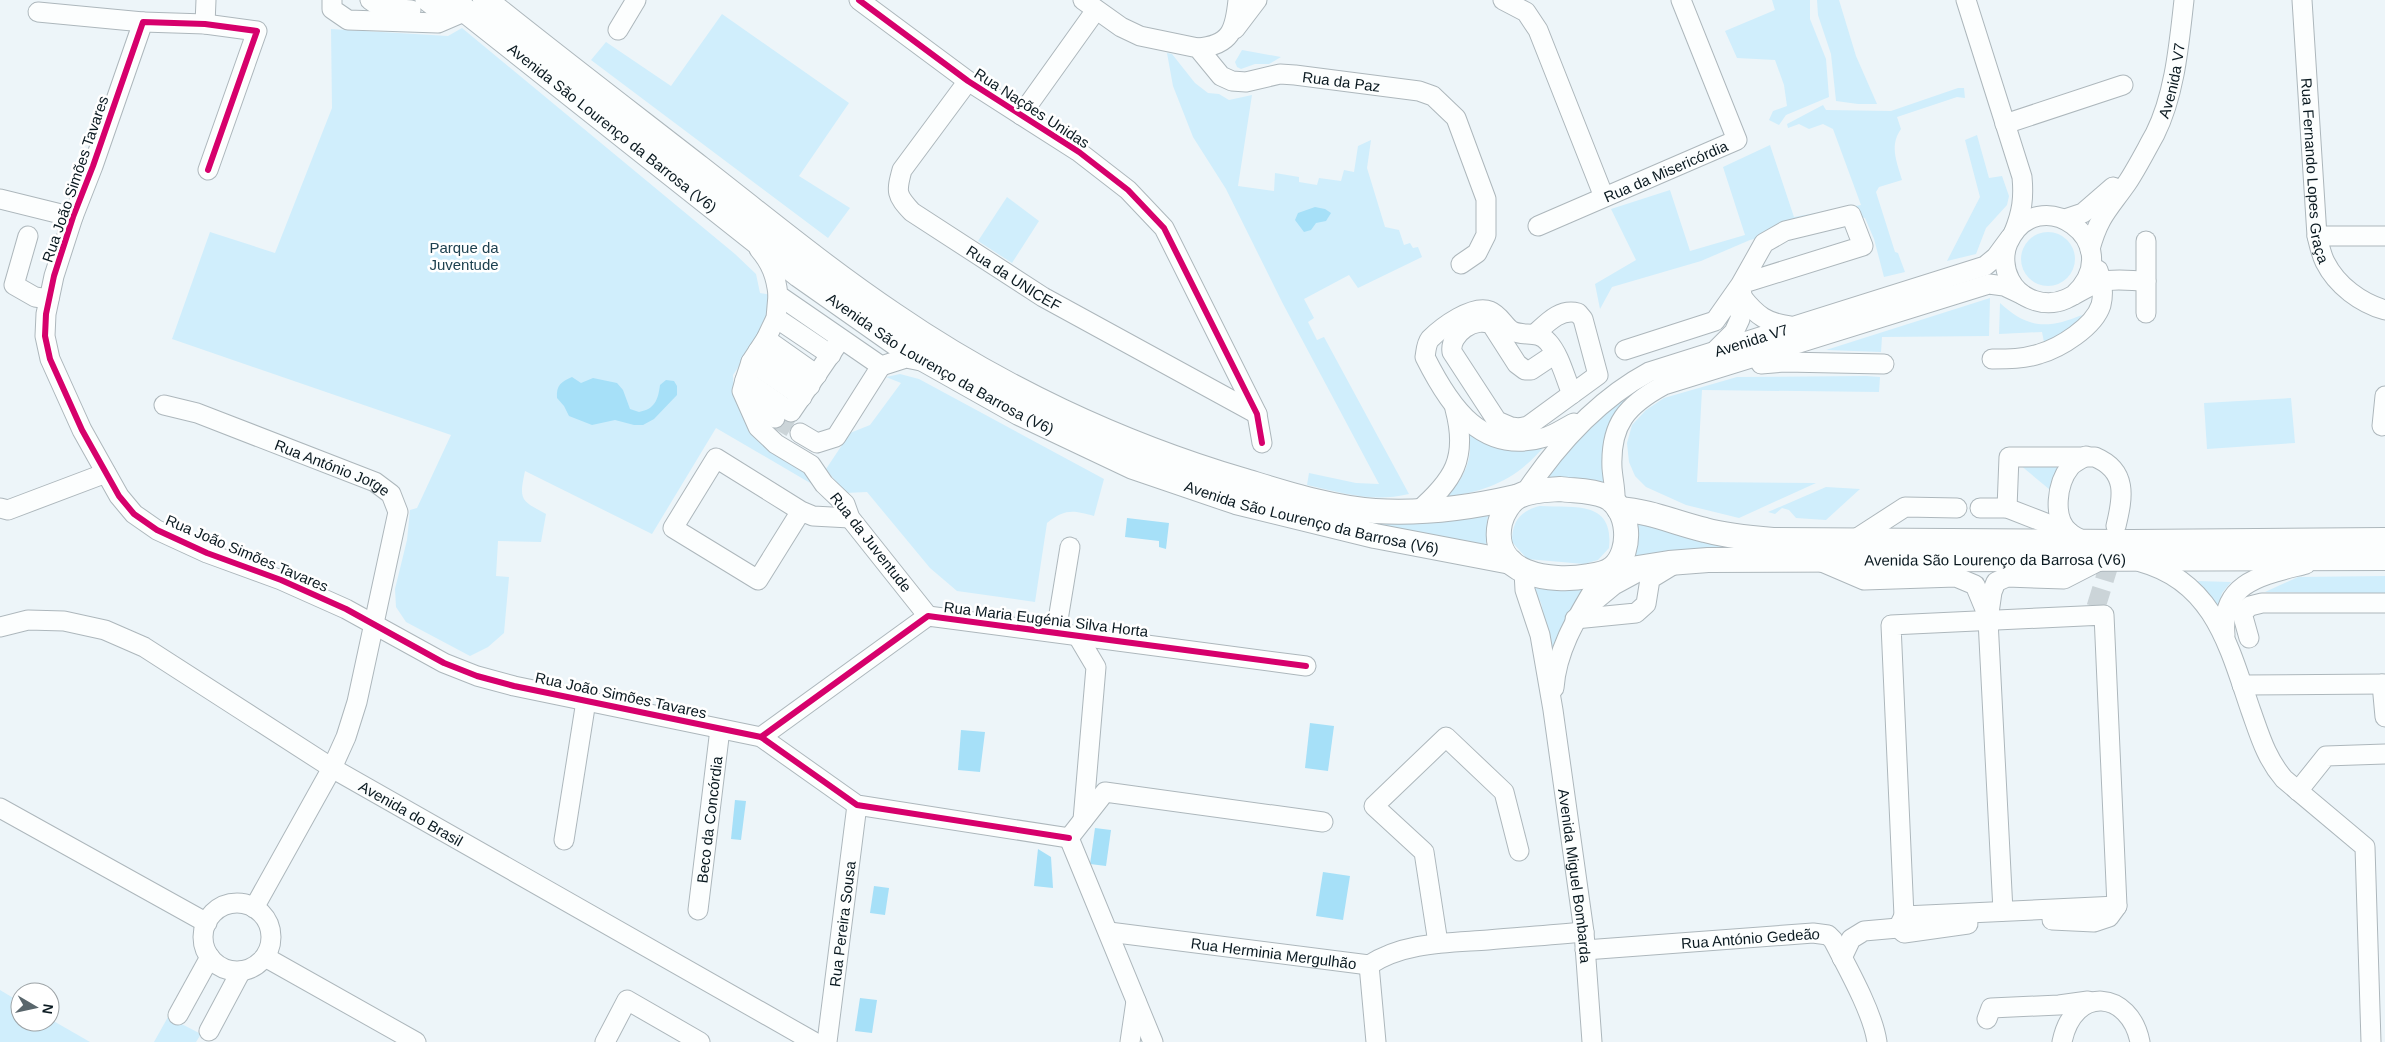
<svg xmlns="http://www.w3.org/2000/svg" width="2385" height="1042" font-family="Arial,sans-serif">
	<rect width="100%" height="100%" fill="#edf5f9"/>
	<g fill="#d0eefc">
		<path d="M465 0H474C552 63 630 125 709 187 752 220 795 255 840 287 972 383 1124 461 1282 501 1350 518 1423 533 1491 510L1487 520 1486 547C1422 535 1358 525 1294 509 1126 468 973 387 833 289Z"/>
		<polygon points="1772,0 1810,0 1810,19 1826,59 1829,97 1786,115 1779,125 1769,120 1773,111 1787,106 1784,85 1775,60 1737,58 1725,31 1775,10"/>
		<polygon points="1817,0 1839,0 1856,56 1877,104 1858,104 1836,101 1831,54 1818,15"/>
		<polygon points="722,14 849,103 799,176 850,208 828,238 591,60 606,42 671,86"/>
		<path d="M462 28 735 254 756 274 760 293 771 295 768 329 747 354 733 375 734 396 804 467 817 487 716 428 652 534 525 471C519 500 520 500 546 514L541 542 498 541 496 576 509 577 504 633 488 647 470 656 406 622 396 607 395 589 407 540 410 510 417 508 451 435 172 339 210 232 275 253 332 108 331 29 448 36Z"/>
		<polygon points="1242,50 1281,57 1269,64 1255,64 1241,69 1237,67 1235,62"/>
		<path d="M1167 53 1172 54 1195 83 1208 93 1219 94 1229 100 1252 95 1238 186 1274 191 1275 173 1299 177V182L1317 185 1319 178 1341 181 1344 170 1354 172 1358 146 1371 140 1367 168 1385 227 1399 230 1404 245 1410 243 1413 248 1418 247 1422 257 1358 288 1349 275 1304 299 1314 318 1308 322 1317 340 1324 337 1409 494C1372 503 1344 493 1307 485L1309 473 1356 483 1379 484 1282 302 1226 189 1193 137 1173 86Z"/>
		<path d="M1958 88H1964L1965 98 1957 97 1897 117 1901 129C1889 146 1897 162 1902 180L1879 187 1876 192 1895 252 1898 253 1905 272 1884 277 1874 239 1865 218 1851 215 1750 240 1701 261 1612 287 1600 309 1595 284 1636 260 1611 209 1670 190 1690 251 1745 235 1723 167 1770 145 1794 217 1861 205 1833 129 1823 124 1809 129 1799 124 1788 128 1787 124 1823 105 1826 110 1891 111Z"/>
		<polygon points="1977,135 1989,178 2002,176 2009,196 2007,205 1986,228 1976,254 1947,261 1980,197 1965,140"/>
		<polygon points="1007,197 1039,221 1012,263 978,241"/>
		<circle cx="2048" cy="259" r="27"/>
		<polygon points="1990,298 1989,336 1882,337 1881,352 1826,350"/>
		<path d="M2000 303C2028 329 2048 329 2082 315L2075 326 2045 347 2042 332 1999 334Z"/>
		<path d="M900 374 919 379 1104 479 1094 516C1072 510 1065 509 1047 523L1035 602 957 591 930 568 867 492 845 493 826 469 850 433 870 425 901 383 886 377Z"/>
		<polygon points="1866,376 1880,377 1879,392 1702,390 1697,482 1816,483 1739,518 1686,505 1646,487 1635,476 1629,462 1627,443 1632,425 1646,410 1664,398 1737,377"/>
		<path d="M1652 382 1630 397 1609 488 1544 480C1575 442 1609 405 1652 382Z"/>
		<polygon points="2291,398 2295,443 2207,449 2204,403"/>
		<path d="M1468 433C1498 452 1514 451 1547 443 1519 478 1489 491 1446 497 1463 481 1475 457 1468 433Z"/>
		<polygon points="2014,460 2072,460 2055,494"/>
		<polygon points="1826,487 1860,489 1826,520 1796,518 1789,510 1782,508 1775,514 1768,512"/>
		<path d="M1540 506C1575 508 1614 500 1609 548L1598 560 1584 564 1527 559 1512 542C1512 521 1520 511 1540 506Z"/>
		<polygon points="1634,519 1773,549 1632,559"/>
		<polygon points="2385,576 2385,594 2265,592 2298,577"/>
		<polygon points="2196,581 2231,582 2222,593 2218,610 2211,596"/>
		<polygon points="1536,586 1587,590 1554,660 1541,603 1534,590"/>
		<polygon points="0,990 20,1002 20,1022 50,1022 50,1019 90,1042 0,1042"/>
		<polygon points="168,1017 201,1034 196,1042 154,1042"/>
	</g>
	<g fill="#a6e0f8">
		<polygon points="1315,207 1325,209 1331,213 1326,221 1316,223 1311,230 1304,232 1295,220 1298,213"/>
		<path d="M572 377 581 383 593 378 617 383 623 390 630 409 639 412C655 409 658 400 660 385L666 380 674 381 677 386V395L654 419 643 425H634L615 420 592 425 569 416 564 406 557 398C556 385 561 382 572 377Z"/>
		<polygon points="1127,518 1169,523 1166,549 1159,547 1159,541 1125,537"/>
		<polygon points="1310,723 1334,726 1328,771 1305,768"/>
		<polygon points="961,730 985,732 980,772 958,770"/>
		<polygon points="735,800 746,801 741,840 731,839"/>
		<polygon points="1095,828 1111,830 1106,866 1090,864"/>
		<polygon points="1038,849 1051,857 1053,888 1034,886"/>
		<polygon points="1323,872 1350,876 1343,920 1316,916"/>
		<polygon points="874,886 889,888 885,915 870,913"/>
		<polygon points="860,998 877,1000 872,1033 855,1031"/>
	</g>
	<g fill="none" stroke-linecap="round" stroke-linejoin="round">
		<g stroke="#cbd4d8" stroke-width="19" stroke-dasharray="19 9" stroke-linecap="butt">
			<polyline points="775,418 800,433"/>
			<polyline points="2096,607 2109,565 2113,546"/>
		</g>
		<defs>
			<g id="minor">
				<polyline points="332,0 332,9 348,20 438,23 466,11"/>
				<polyline points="370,0 380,7 411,10"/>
				<polyline points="425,0 442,13 462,11"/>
				<polyline points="859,0 968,81 1079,152 1128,190 1164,228 1257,414 1262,443"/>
				<path id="s1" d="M1083 0 1121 27 1140 36 1198 48 1221 76 1232 81 1246 82 1280 74 1295 75 1419 91 1433 96 1456 118 1486 199V235L1477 253 1461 264"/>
				<polyline points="1503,0 1526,12 1538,30 1604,197"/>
				<path d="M1966 0 2022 177C2024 198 2022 212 2014 232"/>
				<path id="s2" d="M2302 0 2317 236C2319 244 2321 254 2325 262 2337 286 2361 303 2385 310"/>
				<polyline points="38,12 143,22"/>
				<polyline points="205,24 206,0"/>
				<polyline points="1235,29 1257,0"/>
				<polyline points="618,30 636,0"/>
				<path d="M1198 48C1231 45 1235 30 1238 0"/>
				<path id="s3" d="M968 81 902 170C896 192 896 195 912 212L1043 297 1257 414"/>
				<polyline points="1021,115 1096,10"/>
				<polyline points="2005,124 2123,85"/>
				<polyline points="208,170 257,31 205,24 143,22 93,166 73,217 54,276 46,314 45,336 50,359 82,430 119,496 134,514 157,530 207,553 281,580 346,609 444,663 477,676 514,686 761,737 857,805 1069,838"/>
				<polyline points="0,199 73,217"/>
				<polyline points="2065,219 2083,213 2113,187"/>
				<path id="s4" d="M1538 226 1737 140 1681 0"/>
				<polyline points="28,236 14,285 35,297 49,299"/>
				<polyline points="2317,236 2385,236"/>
				<path d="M759 249C771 263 776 276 778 295L881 366 906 358 926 362"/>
				<path id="s5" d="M2090 249C2099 216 2108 210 2127 183 2137 168 2146 150 2155 134 2175 94 2179 44 2184 0"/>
				<polyline points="778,295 776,318 766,339 751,362 745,380 791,412 841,339"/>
				<path d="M2074 295C2130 242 2037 178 2008 243 2003 254 2004 269 2010 280 2020 300 2046 308 2066 299 2077 294 2088 286 2100 282 2113 278 2132 281 2146 281"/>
				<path d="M1742 297C1757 316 1767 323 1790 326"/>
				<polyline points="2146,313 2146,241"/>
				<polyline points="776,318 831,355"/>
				<path d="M1535 334C1547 323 1560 308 1578 313L1583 319 1598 375 1528 426 1519 428 1511 427 1497 421 1452 352C1449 334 1476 315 1492 325L1517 364 1525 370H1531L1555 354"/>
				<polyline points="766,339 817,375"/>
				<polyline points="1625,350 1715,321 1741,284 1863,246 1851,215 1785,231 1764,243 1741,284 1742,297 1740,319 1734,332 1717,349"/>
				<polyline points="758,351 810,386"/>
				<path d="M1992 359C2008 359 2024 359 2039 354 2060 348 2094 327 2101 305 2104 293 2102 281 2098 270"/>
				<polyline points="751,362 802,397"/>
				<polyline points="1761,364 1785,362 1884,364"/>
				<polyline points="745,380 742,391 758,427 776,444 811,465 824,484 845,504 850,518 928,616"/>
				<polyline points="751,392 760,409 775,418"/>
				<path d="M1572 394C1565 378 1560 355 1548 342 1538 330 1524 337 1512 331 1504 326 1500 315 1490 311 1473 304 1442 327 1430 339 1426 344 1426 352 1425 357 1450 407 1482 456 1546 437 1556 434 1565 427 1574 423"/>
				<path id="s6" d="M164 405 197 413 375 482 391 494 398 512 357 702 346 737 332 768 254 908"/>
				<polyline points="2382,426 2385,396"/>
				<polyline points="800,433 817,443 836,437 881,366"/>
				<path d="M2086 456C2081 459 2073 463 2070 467 2057 483 2052 518 2069 532 2073 536 2080 539 2086 542"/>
				<path id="s7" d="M1525 493C1557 445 1597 400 1649 372L1985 266 1996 257 2010 238"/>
				<path d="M1615 503C1616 491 1613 481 1612 468 1610 424 1627 405 1664 385L1989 284 2004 286 2023 295"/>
				<polyline points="0,508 8,510 106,473"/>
				<polyline points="1980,508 2007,508 2069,532"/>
				<path d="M2007 508 2009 457H2095C2128 471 2123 497 2116 526"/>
				<polyline points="801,511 758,580 673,528 716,458 801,511 813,516 850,518"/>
				<path d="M1417 512C1454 480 1468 458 1455 409"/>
				<polyline points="1854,540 1905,507 1957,508"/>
				<polyline points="1822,562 1864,580 1956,577 1975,585 1987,614"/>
				<path d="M2141 562C2214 582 2229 647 2251 711 2260 736 2266 758 2284 779L2365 847 2371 1042"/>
				<path id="s8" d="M1524 572 1525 590 1540 635 1553 710 1584 932 1592 1042"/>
				<polyline points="1591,604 1614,585 1638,572"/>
				<polygon points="2104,615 2117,906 1904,916 1891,625"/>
				<polyline points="1575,619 1636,613 1646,604 1650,579 1673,565"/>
				<path id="s9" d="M0 627 28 620 64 621 105 630 144 647 332 768 814 1042"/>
				<polyline points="1056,632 1070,547"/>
				<polyline points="1077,635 1096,667 1083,820"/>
				<path d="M2225 635C2220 581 2264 575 2306 564"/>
				<polyline points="2249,638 2242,613 2250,606 2262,603 2385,603"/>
				<polyline points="2382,684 2385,717"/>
				<polyline points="2242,685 2385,684"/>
				<path d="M1554 688C1557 645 1582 610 1603 574"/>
				<polyline points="761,737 928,616 1306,666"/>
				<polyline points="2298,791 2326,756 2385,754"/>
				<polyline points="0,808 207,923"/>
				<polyline points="564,840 586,701"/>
				<circle cx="237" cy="937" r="34"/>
				<path id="s10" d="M698 910 720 729"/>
				<polyline points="2003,911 1988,620 1992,592 1996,582 2007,577 2064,579 2101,560"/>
				<polyline points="1904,916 1898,928 1904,933 1968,924"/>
				<polyline points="2052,920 2094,922 2109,917 2117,906"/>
				<path id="s11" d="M1109 932 1369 965C1404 942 1447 943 1488 940 1520 937 1552 935 1584 932"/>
				<polyline points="1438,943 1424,852 1374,806 1446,737 1504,792 1519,851"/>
				<path id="s12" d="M1585 950 1813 933 1828 935 1833 940C1847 967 1873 1013 1877 1042"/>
				<polyline points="265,957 416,1042"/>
				<polyline points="1842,958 1851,939 1864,931 1898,928"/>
				<polyline points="1369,965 1376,1042"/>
				<polyline points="178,1015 210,957"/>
				<polyline points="1987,1019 1991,1008 2059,1005 2088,1001"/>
				<polyline points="209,1031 241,971"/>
				<polyline points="605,1042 627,1000 700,1042"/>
				<path id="s13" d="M827 1042 857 805"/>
				<polyline points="1130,1042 1136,1001"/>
				<polyline points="1153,1042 1069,838 1105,792 1323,822"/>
				<path d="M2062 1042C2074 984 2130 991 2140 1042"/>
			</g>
			<g id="major">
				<path id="s14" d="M452 0 799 275 900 346 1019 413 1133 467 1236 502 1375 536 1511 562"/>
				<path d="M485 0C556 57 628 112 700 168 764 218 827 270 894 315 999 387 1120 444 1242 480 1285 493 1330 508 1375 511 1423 514 1469 508 1516 497"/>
				<path d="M1560 489C1574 491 1591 490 1605 496 1630 507 1633 551 1613 568 1606 574 1597 575 1589 576 1551 583 1489 575 1500 523 1502 514 1510 500 1519 496 1531 490 1546 490 1560 489Z"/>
				<path d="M1619 509C1649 511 1676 523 1705 530 1727 536 1750 538 1773 540L2132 542 2385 540"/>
				<path id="s15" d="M1606 573 1669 563 1708 560 2385 558"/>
			</g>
		</defs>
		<use href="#minor" stroke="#adb7bc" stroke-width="21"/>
		<use href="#major" stroke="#adb7bc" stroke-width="26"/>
		<use href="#minor" stroke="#fcfefe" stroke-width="19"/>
		<use href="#major" stroke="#fcfefe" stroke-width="24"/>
		<defs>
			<g id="cycleway">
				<polyline points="859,0 968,81 1079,152 1128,190 1164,228 1257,414 1262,443"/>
				<polyline points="208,170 257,31 205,24 143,22 93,166 73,217 54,276 46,314 45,336 50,359 82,430 119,496 134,514 157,530 207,553 281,580 346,609 444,663 477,676 514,686 761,737 857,805 1069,838"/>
				<polyline points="761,737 928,616 1306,666"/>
			</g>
		</defs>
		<use href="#cycleway" stroke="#fff" stroke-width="9"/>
		<use href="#cycleway" stroke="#d6006c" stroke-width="6"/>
	</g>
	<g text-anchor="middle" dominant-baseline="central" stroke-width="5" stroke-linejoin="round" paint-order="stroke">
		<g font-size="15" fill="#0a1920" stroke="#fff">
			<text stroke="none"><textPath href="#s1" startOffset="286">Rua da Paz</textPath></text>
			<text stroke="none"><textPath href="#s5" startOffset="189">Avenida V7</textPath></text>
			<text transform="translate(1032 108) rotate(33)">Rua Nações Unidas</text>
			<text stroke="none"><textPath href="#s14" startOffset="205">Avenida São Lourenço da Barrosa (V6)</textPath></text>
			<text stroke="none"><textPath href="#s2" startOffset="171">Rua Fernando Lopes Graça</textPath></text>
			<text stroke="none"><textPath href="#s4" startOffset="139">Rua da Misericórdia</textPath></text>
			<text transform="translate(75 179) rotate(-71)">Rua João Simões Tavares</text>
			<text stroke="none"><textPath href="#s3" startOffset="279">Rua da UNICEF</textPath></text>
			<text stroke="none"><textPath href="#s7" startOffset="282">Avenida V7</textPath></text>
			<text stroke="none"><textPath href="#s14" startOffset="610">Avenida São Lourenço da Barrosa (V6)</textPath></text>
			<text stroke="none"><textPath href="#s6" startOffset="180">Rua António Jorge</textPath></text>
			<text stroke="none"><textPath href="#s14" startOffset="1015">Avenida São Lourenço da Barrosa (V6)</textPath></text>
			<text transform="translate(871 542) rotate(52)">Rua da Juventude</text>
			<text transform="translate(247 553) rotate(23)">Rua João Simões Tavares</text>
			<text stroke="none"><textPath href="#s15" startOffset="390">Avenida São Lourenço da Barrosa (V6)</textPath></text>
			<text transform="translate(1046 619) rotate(7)">Rua Maria Eugénia Silva Horta</text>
			<text transform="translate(621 695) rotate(12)">Rua João Simões Tavares</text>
			<text stroke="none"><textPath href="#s9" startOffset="464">Avenida do Brasil</textPath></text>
			<text stroke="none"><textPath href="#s10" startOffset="91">Beco da Concórdia</textPath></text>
			<text stroke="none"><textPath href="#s8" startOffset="309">Avenida Miguel Bombarda</textPath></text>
			<text stroke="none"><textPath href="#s13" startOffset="119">Rua Pereira Sousa</textPath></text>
			<text stroke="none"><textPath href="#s12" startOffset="166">Rua António Gedeão</textPath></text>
			<text stroke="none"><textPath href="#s11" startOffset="166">Rua Herminia Mergulhão</textPath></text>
		</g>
		<g font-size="15" fill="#1e4150" stroke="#fff">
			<text x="464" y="247">Parque da<tspan x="464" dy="17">Juventude</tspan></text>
		</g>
	</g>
	<g transform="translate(35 1007) rotate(99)"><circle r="24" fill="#ffffff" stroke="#9da3a6"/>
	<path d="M0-4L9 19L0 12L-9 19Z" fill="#59666c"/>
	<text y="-8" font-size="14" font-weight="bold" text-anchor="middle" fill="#0a1920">N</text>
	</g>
</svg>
